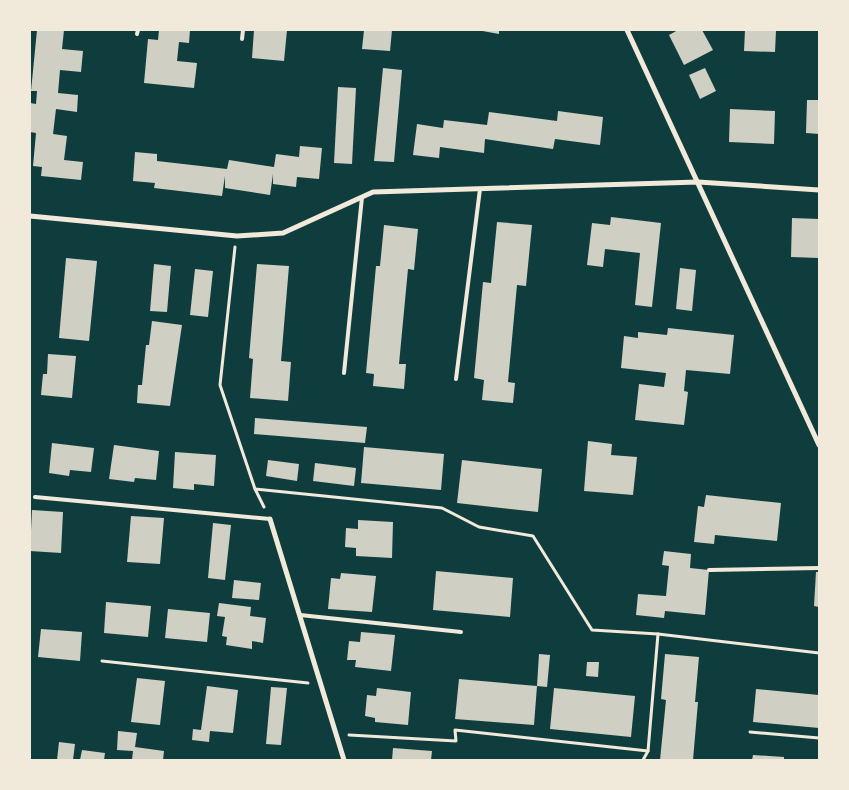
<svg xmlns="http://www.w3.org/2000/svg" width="849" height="790" font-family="Raleway,sans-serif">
	<rect width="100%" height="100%" fill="#0f3d3e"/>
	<g fill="#cfcfc3">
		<polygon points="37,30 64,30 62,49 83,51 81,72 60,70 58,93 78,95 77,112 56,109 53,134 67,136 64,160 83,162 81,180 41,176 42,167 33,166 36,133 30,132 30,103 36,104 37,91 31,91"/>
		<polygon points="159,30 190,30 189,43 179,42 177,61 197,63 194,88 144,83 148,39 158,40"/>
		<polygon points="254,30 287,30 284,61 252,58"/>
		<polygon points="364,30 392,30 390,51 362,49"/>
		<polygon points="477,30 499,30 499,34"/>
		<polygon points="678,30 702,30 713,50 684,65 669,35"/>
		<polygon points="745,30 776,30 775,52 744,51"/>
		<polygon points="383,68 402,70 394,162 374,161"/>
		<polygon points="705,68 716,91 700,99 689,75"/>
		<polygon points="338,87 356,88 352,164 334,163"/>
		<polygon points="807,100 819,100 819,134 806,133"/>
		<polygon points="730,109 775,111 774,144 729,142"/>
		<polygon points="558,111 603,117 600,145 555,139 553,149 485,139 484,153 440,147 439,158 413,155 417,124 443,128 444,120 487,125 489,112 557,121"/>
		<polygon points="300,146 322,148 319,179 297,177 296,187 273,184 273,174 270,195 225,188 225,176 222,196 154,188 155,183 133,181 135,152 157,154 157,161 227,169 229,160 274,167 276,154 299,157"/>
		<polygon points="611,217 661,223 652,307 635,305 640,253 605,249 603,267 587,265 592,223 610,225"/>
		<polygon points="792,218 819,219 819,258 791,257"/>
		<polygon points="497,222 532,225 526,286 517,285 508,382 515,383 513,403 482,400 484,380 474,378 483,282 491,283"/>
		<polygon points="384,225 418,229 414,270 408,269 399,364 406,364 404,389 373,386 374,374 366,373 376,266 380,266"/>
		<polygon points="66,258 97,261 89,341 59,338"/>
		<polygon points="154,264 171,266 167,312 150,311"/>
		<polygon points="257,264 289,266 281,361 291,362 288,401 250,398 253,359 249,358"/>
		<polygon points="680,268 696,270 692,311 676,309"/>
		<polygon points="195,269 213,271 208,317 190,315"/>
		<polygon points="152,321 182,325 170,406 137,403 138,385 142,385 146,345 149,345"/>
		<polygon points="668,328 734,335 730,374 686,370 684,391 688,392 684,425 635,420 639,384 664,387 666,373 621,368 624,336 638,338 638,332 667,335"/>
		<polygon points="48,354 76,356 72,398 41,395 43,374 47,374"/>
		<polygon points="255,418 367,427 365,443 254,434"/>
		<polygon points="588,441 612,444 611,455 637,457 633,495 584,491"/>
		<polygon points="52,443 94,448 91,472 70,470 69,476 49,473"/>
		<polygon points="114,445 159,451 156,480 135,478 134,482 109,479"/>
		<polygon points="364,447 444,454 441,490 361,483"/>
		<polygon points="175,452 216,455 214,486 194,484 194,490 173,488"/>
		<polygon points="268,460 299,464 297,481 266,476"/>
		<polygon points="462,460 542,469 538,512 457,503"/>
		<polygon points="315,463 356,468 354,486 313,481"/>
		<polygon points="706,495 781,503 777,541 715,535 714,544 694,542 698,506 704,507"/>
		<polygon points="32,510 63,512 61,553 30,551"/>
		<polygon points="131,516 164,518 160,564 127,562"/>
		<polygon points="358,520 393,522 392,558 356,556 356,548 345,547 346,528 358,529"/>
		<polygon points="213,523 231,525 225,580 208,578"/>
		<polygon points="664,551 691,554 690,568 709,570 705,615 665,611 664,618 636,615 638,594 666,596 669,566 662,565"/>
		<polygon points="436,571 513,578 510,617 433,610"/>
		<polygon points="816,572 819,572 819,607 814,606"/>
		<polygon points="341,573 376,576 372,612 328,609 331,578 340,579"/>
		<polygon points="234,580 261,583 259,600 232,598"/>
		<polygon points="106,602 151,606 148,637 104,633"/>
		<polygon points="219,603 251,607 250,616 266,618 263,643 252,641 252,649 226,645 227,637 222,636 225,617 217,616"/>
		<polygon points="168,609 210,613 207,642 165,638"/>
		<polygon points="41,629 82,632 80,661 38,657"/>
		<polygon points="361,632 395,635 391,671 355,667 356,660 347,660 349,641 360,642"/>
		<polygon points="539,654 550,655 547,687 537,686"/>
		<polygon points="665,654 699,657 695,702 698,702 693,760 660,760 666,700 661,699"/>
		<polygon points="587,662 599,662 598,677 586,676"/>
		<polygon points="137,678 165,681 160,725 131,722"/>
		<polygon points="459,679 537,686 534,725 455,719"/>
		<polygon points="207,686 238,690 233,733 210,731 209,742 192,740 193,729 201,730"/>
		<polygon points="271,687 287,688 281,745 266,744"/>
		<polygon points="377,688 411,692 408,725 375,722 375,718 365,716 367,695 376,696"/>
		<polygon points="554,688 635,696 631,737 550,729"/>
		<polygon points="756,689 819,695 819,728 753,722"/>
		<polygon points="118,731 137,733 135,747 164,751 163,760 132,760 133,751 117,750"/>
		<polygon points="59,742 75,744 73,760 57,760"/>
		<polygon points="393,748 432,751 431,760 392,760"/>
		<polygon points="82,750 105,753 104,760 80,760"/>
		<polygon points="753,755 784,757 784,760 752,760"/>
	</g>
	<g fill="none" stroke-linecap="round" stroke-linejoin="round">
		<g stroke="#f1e9da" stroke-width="3">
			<polyline points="235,247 220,385 255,489 264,507"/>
			<polyline points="255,489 442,508 479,527 533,536 592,630 658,634 819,653"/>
			<polyline points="102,661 308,683"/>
			<polyline points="750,732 819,738"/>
			<polyline points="349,735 456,741 455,730 648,751"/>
			<polyline points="643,760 648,751 658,634"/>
		</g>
		<g stroke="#f1e9da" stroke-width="4">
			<polyline points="137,34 138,30"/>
			<polyline points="242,39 243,30"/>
			<polyline points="344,373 362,197"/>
			<polyline points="456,379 480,189"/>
			<polyline points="35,497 270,519"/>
			<polyline points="709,570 819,568"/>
			<polyline points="300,615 461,632"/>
		</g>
		<g stroke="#f1e9da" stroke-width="5">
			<polyline points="627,30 819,445"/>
			<polyline points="30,216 237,236 283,233 373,192 698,182 819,190"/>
			<polyline points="270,519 344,760"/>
		</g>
	</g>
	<rect width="849" height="790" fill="none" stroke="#f1e9da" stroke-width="62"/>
</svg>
